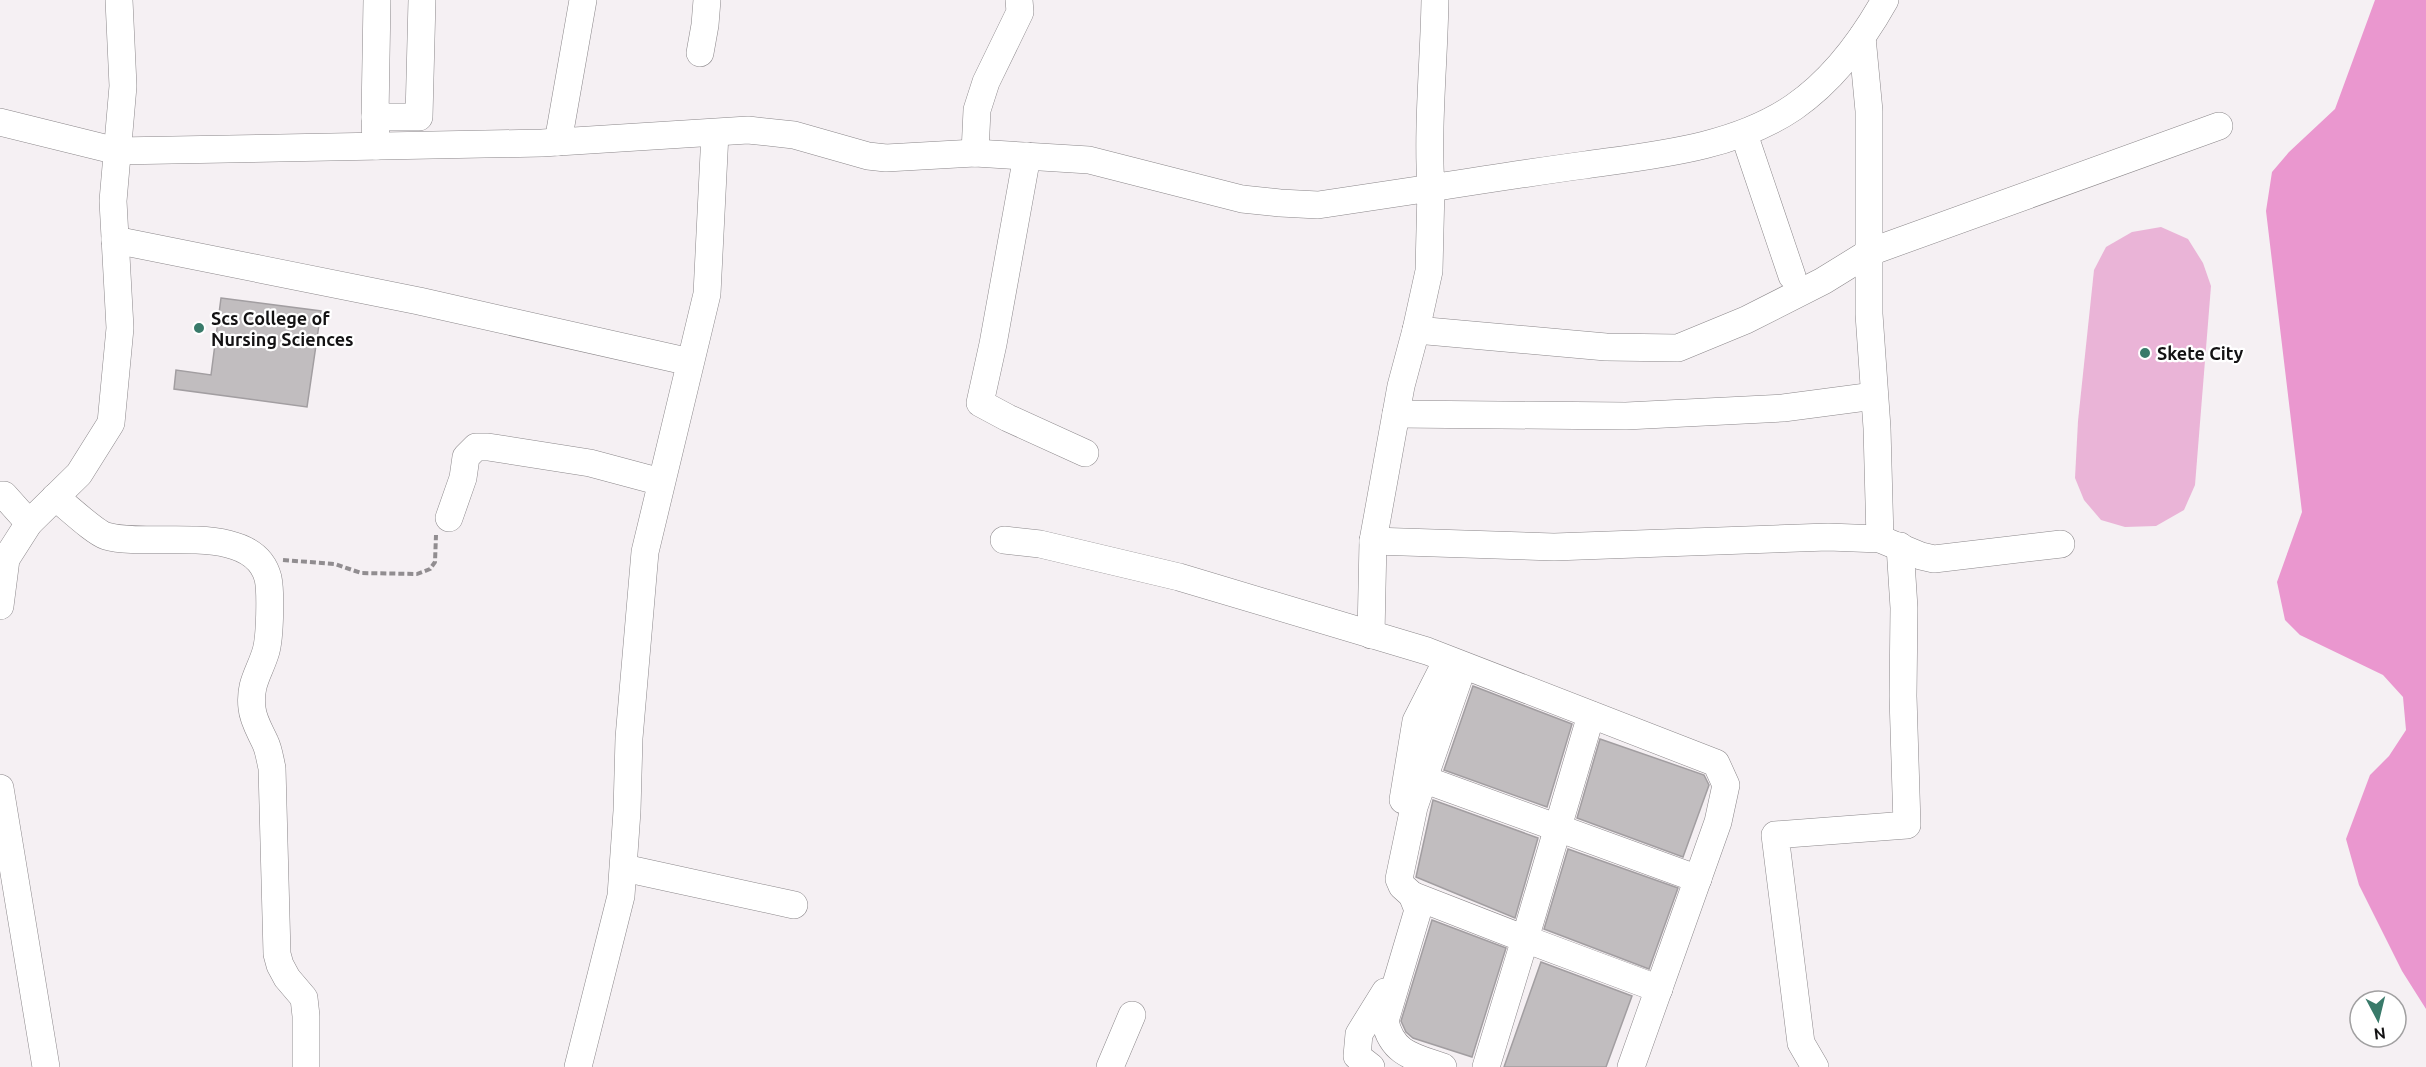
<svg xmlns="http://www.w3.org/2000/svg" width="2426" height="1067" font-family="Ubuntu,sans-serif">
	<rect width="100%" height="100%" fill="#f5f0f3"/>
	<polygon fill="#eab4d7" points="2161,227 2188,239 2203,263 2211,286 2195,485 2184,510 2156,526 2125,527 2101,520 2084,500 2075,478 2078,421 2094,270 2106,247 2132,232"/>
	<polygon fill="#ea97cf" points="2375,0 2426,0 2426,1009 2402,971 2359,885 2346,839 2370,775 2389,756 2406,730 2403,697 2383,675 2300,635 2285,620 2277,582 2302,512 2266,211 2272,172 2289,152 2335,109"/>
	<g fill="#c1bdbf" stroke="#a29ea1" stroke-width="1.5">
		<polygon points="221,298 321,311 307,407 174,389 176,370 211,375"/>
		<polygon points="1473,686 1572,724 1547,807 1444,770"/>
		<polygon points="1600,739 1704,775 1709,785 1683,857 1577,818"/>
		<polygon points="1433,800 1538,838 1515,918 1416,877"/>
		<polygon points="1568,849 1678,888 1649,969 1544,929"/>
		<polygon points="1432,920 1506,948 1472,1057 1413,1038 1406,1032 1401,1021"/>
		<polygon points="1541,962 1632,996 1606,1067 1504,1067"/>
	</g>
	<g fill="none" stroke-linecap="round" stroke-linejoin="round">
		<defs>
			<g id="minor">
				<path d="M1435 0C1434 62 1427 125 1431 188 1482 180 1533 172 1585 165 1655 155 1734 148 1794 107 1833 80 1862 41 1885 0"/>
				<polyline points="1862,37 1869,111 1869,314 1877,428 1880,539"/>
				<polyline points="700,53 705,25 707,0"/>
				<polyline points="375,117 377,0"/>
				<polyline points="0,122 117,151 542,143 748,130 794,135 868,156 886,158 975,153 1089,160 1242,199 1280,203 1318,205 1431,188 1429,271 1416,330 1401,386 1373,541 1371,635"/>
				<polyline points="1744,134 1792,276"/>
				<polyline points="558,142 583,0"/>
				<polyline points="376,146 375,117 419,117 422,0"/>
				<polyline points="975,153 977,110 986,82 1020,12 1019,0"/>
				<polyline points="1027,156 993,344 980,403 1008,418 1085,453"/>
				<polyline points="115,240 419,301 690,362"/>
				<polyline points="1416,330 1606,347 1678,348 1746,320 1823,281 1870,252 2219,126"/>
				<polyline points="1396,414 1626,416 1783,408 1874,396"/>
				<polyline points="0,495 4,495 29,523"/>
				<path d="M55 497C67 506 94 532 106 536 150 549 253 520 268 578 271 592 270 637 266 651 260 672 249 683 252 708 253 720 260 731 265 742 269 750 270 760 272 768L277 954 280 965 287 978 304 998 306 1016V1067"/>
				<polyline points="449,518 463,478 466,457 476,447 488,447 590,463 661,482"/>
				<polyline points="1004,540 1040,544 1179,577 1427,651 1716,763 1726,785 1718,822 1631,1067"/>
				<polyline points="1373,541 1554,547 1828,537 1880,539 1921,556 1934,559 2061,544"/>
				<polyline points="0,606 6,559 29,523 79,474 111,423 120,328 113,201 123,86 119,0"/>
				<polyline points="1591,715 1525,939 1659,989"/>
				<polyline points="1423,779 1698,879"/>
				<polyline points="0,788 46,1067"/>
				<polyline points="1403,800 1416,721 1447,660"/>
				<polyline points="624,868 794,905"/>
				<polyline points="1412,895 1525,939 1486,1067"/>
				<polyline points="578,1067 621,896 627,811 629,738 645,552 707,294 715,133"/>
				<polyline points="1110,1067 1132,1015"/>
				<polyline points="1371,1067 1357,1056 1359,1034 1385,992"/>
				<path d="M1443 1067C1414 1057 1392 1054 1385 1021L1418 910 1412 895 1402 886 1399 879 1414 807 1463 666"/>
				<polyline points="1815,1067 1801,1043 1775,835 1907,825 1903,696 1904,608 1900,546"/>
			</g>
		</defs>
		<use href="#minor" stroke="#8b878a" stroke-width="28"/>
		<polyline stroke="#918d90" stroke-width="4" stroke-dasharray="6 3" stroke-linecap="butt" points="283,560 335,564 361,573 417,574 430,569 435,562 436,535"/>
		<use href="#minor" stroke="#fff" stroke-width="27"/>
	</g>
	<g fill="#397a6a" stroke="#fff" stroke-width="2">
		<circle cx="199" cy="328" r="6"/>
		<circle cx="2145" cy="353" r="6"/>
	</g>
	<g text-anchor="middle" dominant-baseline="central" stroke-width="4.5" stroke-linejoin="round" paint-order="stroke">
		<g font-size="18" font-weight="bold" fill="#131213" stroke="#fff" text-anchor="start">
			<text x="211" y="318">Scs College of<tspan x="211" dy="21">Nursing Sciences</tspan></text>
			<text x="2157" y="353">Skete City</text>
		</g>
	</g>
	<g transform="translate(2378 1019) rotate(173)"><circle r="28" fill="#ffffff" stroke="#a1a0a1" stroke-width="1.5"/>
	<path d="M0-4.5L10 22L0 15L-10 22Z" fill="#397a6a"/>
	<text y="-9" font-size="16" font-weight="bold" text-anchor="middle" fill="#131213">N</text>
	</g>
</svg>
